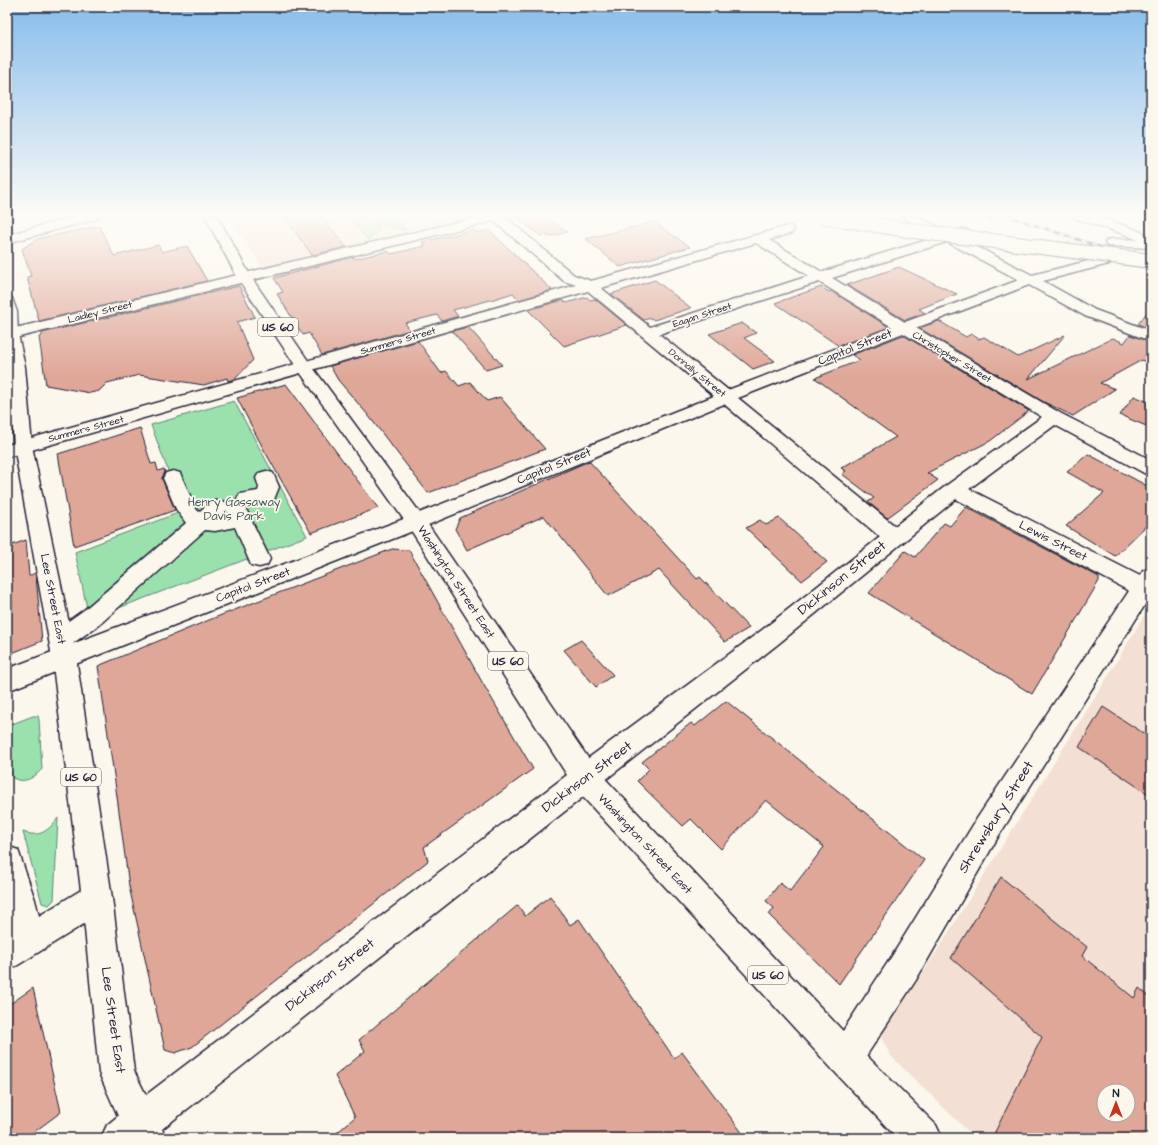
<svg xmlns="http://www.w3.org/2000/svg" width="1158" height="1145" font-family="'Architects Daughter',sans-serif">
	<rect width="100%" height="100%" fill="#fbf7ec"/>
	<filter id="ink" filterUnits="userSpaceOnUse"><feTurbulence type="fractalNoise" baseFrequency=".025" numOctaves="2"/><feDisplacementMap in="SourceGraphic" scale="8" xChannelSelector="R" yChannelSelector="G"/><feConvolveMatrix kernelMatrix="1 2 1 2 8 2 1 2 1" color-interpolation-filters="sRGB"/></filter>
	<g filter="url(#ink)">
		<g fill="#f3dfd3" fill-rule="evenodd">
			<polygon points="229,216 478,216 476,219 262,268"/>
			<path d="M1151 604V1138H975L891 1056 883 1041V1031L925 970 1099 691ZM1104 1091H1128V1115H1104Z"/>
		</g>
		<g fill="#9be1ae" stroke="#5e8274">
			<polygon points="353,216 362,217 363,219 358,222 359,226 369,226 375,221 379,229 368,240 348,217"/>
			<polygon points="394,216 406,230 385,226 377,217"/>
			<polygon points="234,401 307,536 103,614 88,613 75,552 183,511 151,425"/>
			<path d="M33 716H38L39 720 42 769C34 778 24 784 13 778L7 762V726Z"/>
			<path d="M58 818 54 900 49 905 42 903 23 832C40 838 48 831 58 818Z"/>
		</g>
		<g fill="#dfa798" stroke="#22223b" fill-rule="evenodd">
			<polygon points="284,216 321,216 346,247 312,255"/>
			<polygon points="515,216 545,216 567,232 549,237 546,235 541,236"/>
			<polygon points="654,222 690,247 620,267 586,239"/>
			<polygon points="99,226 114,256 158,245 162,252 187,246 207,281 39,321 27,277 31,276 22,249 37,239"/>
			<polygon points="474,230 477,233 489,230 552,290 519,300 513,293 494,299 453,310 458,316 442,321 437,315 405,323 410,330 322,355 309,333 303,335 277,294 283,292 274,278 353,257 355,259 388,251 391,254 425,246 422,242"/>
			<polygon points="899,267 957,294 919,309 925,313 905,320 847,285"/>
			<polygon points="655,280 691,308 654,320 651,318 644,320 611,294"/>
			<polygon points="239,286 255,317 237,322 253,360 235,379 228,381 227,378 204,385 139,375 107,383 99,391 90,393 46,385 39,337 42,336 42,333"/>
			<polygon points="821,287 829,292 831,291 889,327 839,346 775,303"/>
			<polygon points="587,297 590,300 595,299 627,325 564,346 528,310 563,300 566,303"/>
			<polygon points="1151,307 1151,329 1138,324"/>
			<polygon points="939,321 966,337 971,334 979,339 984,337 1018,357 1065,335 1028,379 1113,338 1124,343 1130,335 1151,342 1151,365 1142,360 1100,383 1115,389 1073,416 1042,401 919,328"/>
			<polygon points="742,323 756,333 744,338 775,361 753,369 709,334"/>
			<polygon points="468,327 502,365 486,370 452,331"/>
			<polygon points="903,335 1029,411 990,441 927,473 938,480 887,518 868,502 874,498 842,474 846,471 841,468 896,437 815,378 860,360 852,355"/>
			<polygon points="418,341 441,373 446,371 459,386 470,382 487,401 500,397 545,449 428,493 368,415 338,380 330,366"/>
			<polygon points="286,384 378,508 311,533 263,448 237,398"/>
			<polygon points="1134,396 1151,403 1151,428 1120,415"/>
			<polygon points="140,428 151,464 156,463 158,471 164,469 165,472 162,479 175,510 74,546 58,454"/>
			<polygon points="1088,454 1151,488 1151,521 1115,556 1066,526 1104,493 1067,472"/>
			<polygon points="589,461 697,579 700,577 749,628 725,642 659,570 608,596 544,516 467,550 455,529 460,518"/>
			<polygon points="966,507 1099,577 1099,581 1032,694 869,593 905,551 915,557 944,523 950,526"/>
			<polygon points="779,518 827,562 802,581 746,528 760,520 766,525"/>
			<polygon points="26,540 29,576 35,573 36,576 42,641 7,655 7,547"/>
			<polygon points="392,549 409,550 482,682 533,769 424,847 428,861 192,1047 175,1053 165,1050 129,886 115,782 98,666 214,618"/>
			<polygon points="581,640 613,675 596,687 564,650"/>
			<polygon points="726,701 924,860 839,984 769,915 774,908 766,901 780,883 790,891 824,847 766,800 721,849 691,819 683,826 637,781 649,769 642,762 691,723 695,726"/>
			<polygon points="1103,707 1151,738 1151,796 1079,747"/>
			<path d="M1001 877 1087 947 1082 956 1134 998 1139 988 1151 998V1138H992L1042 1037 951 958ZM1104 1091H1128V1115H1104Z"/>
			<polygon points="550,896 570,925 579,919 674,1058 682,1052 746,1138 331,1138 355,1117 335,1076 365,1051 359,1040 518,905 525,916"/>
			<polygon points="33,988 61,1112 26,1138 7,1138 7,1006"/>
		</g>
		<g fill="none" stroke-linecap="round" stroke-linejoin="round">
			<defs>
				<g id="minor">
					<polygon points="77,216 99,216 97,219 7,243 7,235"/>
					<path d="M483 216H504L574 275 591 281 788 226 792 227 794 230 792 233 769 240 822 272 937 237 901 216H917L950 233 963 229 968 230 969 233 968 236 960 238 1032 275 1104 257 1109 258 1111 261 1109 264 1043 281 1095 310 1151 331V341L1145 339 1085 316 1029 285 916 328 1060 413 1151 460V475L1144 473 1055 425 969 489 1140 576 1143 571 1151 568V601L1148 600 998 837 916 980 857 1070 845 1076 833 1070 827 1058 833 1046 892 956 978 817 1129 591 956 499 778 644 595 788 585 792 575 788 571 778 575 768 762 630 880 537 724 404 423 527 7 691V669L60 649 53 646 49 639 53 632 84 610 186 523 176 509 163 478 166 473 173 471 180 473 196 509 199 512C208 504 213 498 225 502L226 504 228 502 235 500 238 501 237 499 240 494 258 491 259 487 256 478 259 473 266 471 273 473 279 487 273 502 266 504 244 505 270 559 267 565 259 567 251 565 235 527 215 531 205 530 100 624 72 644 409 517 714 396 588 291 7 457V445L576 285 564 281 494 221 7 340V330ZM947 242 1019 280 905 322 832 278ZM756 243 809 276 650 327 601 288ZM819 282 892 327 728 390 659 334ZM903 333 1042 417 947 485 895 526 738 398ZM226 510 229 514 222 515Z"/>
					<polygon points="1075,216 1095,216 1129,227 1151,236 1151,245 1121,233 1077,219"/>
					<polygon points="7,846 18,850 35,900 39,916 86,887 97,883 108,887 112,898 108,909 18,965 7,970 7,936 11,933 7,912"/>
				</g>
				<polygon id="major" points="205,216 217,216 251,277 311,365 423,517 595,768 857,1046 936,1125 942,1138 897,1138 833,1070 583,797 162,1129 166,1138 101,1138 107,1125 118,1116 99,1073 82,898 52,657 14,446 7,358 7,297 12,298 17,312 18,334 25,367 32,446 76,657 112,898 134,1071 146,1095 567,775 409,527 297,368 237,277"/>
				<polygon id="highway" points="1112,239 1151,240 1151,248 1107,246 1105,243 1107,240"/>
			</defs>
			<use href="#minor" stroke="#22223b" stroke-width="3"/>
			<use href="#major" stroke="#22223b" stroke-width="3"/>
			<use href="#highway" stroke="#22223b" stroke-width="3"/>
			<use href="#minor" fill="#fbf7ec" fill-rule="evenodd"/>
			<use href="#major" fill="#fbf7ec" fill-rule="evenodd"/>
			<use href="#highway" fill="#fbf7ec" fill-rule="evenodd"/>
			<defs>
				<g id="rail">
					<polyline points="970,216 974,218"/>
					<polyline points="983,216 992,220"/>
					<polyline points="1008,216 1151,264"/>
				</g>
			</defs>
			<use href="#rail" stroke="#22223b" stroke-width="3"/>
			<use href="#rail" stroke="#fbf7ec" stroke-width="2" stroke-dasharray="5.5" stroke-linecap="butt"/>
			<defs>
				<polyline id="highway-bridge" points="821,216 914,231 1151,261"/>
			</defs>
			<use href="#highway-bridge" stroke="#22223b" stroke-width="16" stroke-linecap="butt"/>
			<use href="#highway-bridge" stroke="#fbf7ec" stroke-width="14"/>
		</g>
	</g>
	<linearGradient id="sky" x2="0" y2="1"><stop stop-color="#86bdec"/><stop offset="0.57" stop-color="#fdfbf6"/><stop offset="1" stop-color="#fdfbf6" stop-opacity="0"/></linearGradient>
	<rect width="1158" height="377" fill="url(#sky)"/>
	<g text-anchor="middle" dominant-baseline="central" stroke-width="3.5" stroke-linejoin="round" paint-order="stroke">
		<g font-size="10" fill="#22223b" stroke="#fbf7ec">
			<text transform="translate(100 312) rotate(-14)">Laidley Street</text>
			<text transform="translate(702 315) rotate(-18)">Eagan Street</text>
			<text transform="translate(398 341) rotate(-16)">Summers Street</text>
			<text transform="translate(952 357) rotate(31)">Christopher Street</text>
			<text transform="translate(697 373) rotate(39)">Donnally Street</text>
			<text transform="translate(86 429) rotate(-15)">Summers Street</text>
		</g>
		<g fill="#fbf7ec" stroke="#636270" stroke-width="1">
			<rect x="258" y="318" width="40" height="18" rx="3"/>
			<rect x="488" y="652" width="40" height="18" rx="3"/>
			<rect x="61" y="768" width="40" height="18" rx="3"/>
			<rect x="748" y="966" width="40" height="18" rx="3"/>
		</g>
		<g font-size="11" font-weight="bold" fill="#22223b">
			<text x="278" y="327">US 60</text>
			<text x="508" y="661">US 60</text>
			<text x="81" y="777">US 60</text>
			<text x="768" y="975">US 60</text>
		</g>
		<g font-size="12" fill="#22223b" stroke="#fbf7ec">
			<text transform="translate(855 347) rotate(-22)">Capitol Street</text>
			<text transform="translate(554 466) rotate(-22)">Capitol Street</text>
			<text transform="translate(1053 541) rotate(27)">Lewis Street</text>
			<text transform="translate(456 582) rotate(57)">Washington Street East</text>
			<text transform="translate(253 585) rotate(-21)">Capitol Street</text>
			<text transform="translate(53 599) rotate(79)">Lee Street East</text>
			<text transform="translate(645 844) rotate(47)">Washington Street East</text>
		</g>
		<g font-size="12" fill="#465b5e" stroke="#fbf7ec">
			<text x="234" y="502">Henry Gassaway<tspan x="234" dy="14">Davis Park</tspan></text>
		</g>
		<g font-size="14" fill="#22223b" stroke="#fbf7ec">
			<text transform="translate(842 578) rotate(-39)">Dickinson Street</text>
			<text transform="translate(587 777) rotate(-37)">Dickinson Street</text>
			<text transform="translate(996 817) rotate(-58)">Shrewsbury Street</text>
			<text transform="translate(330 975) rotate(-38)">Dickinson Street</text>
			<text transform="translate(113 1020) rotate(82)">Lee Street East</text>
		</g>
	</g>
	<rect width="1158" height="1145" fill="none" stroke="#fbf7ec" stroke-width="24"/>
	<rect x="12" y="12" width="1134" height="1121" fill="none" stroke="#22223b" stroke-width="1.5" filter="url(#ink)"/>
	<g transform="translate(1116 1103)"><circle r="19" fill="#fbf7ec" stroke="#a4a2a5"/>
	<path d="M0-3L7 15L0 10L-7 15Z" fill="#c8321e"/>
	<text y="-6" font-size="11" font-weight="bold" text-anchor="middle" fill="#22223b">N</text>
	</g>
</svg>
